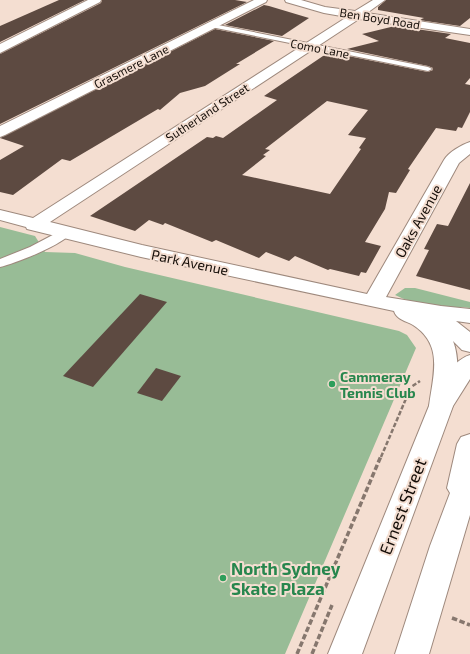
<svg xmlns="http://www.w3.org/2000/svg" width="470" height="654" font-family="'Exo 2',sans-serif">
	<rect width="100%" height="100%" fill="#f4ded1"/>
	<g fill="#98bc96">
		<polygon points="0,227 35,236 45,252 75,253 125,267 399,331 407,335 416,348 285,654 0,654"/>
		<path d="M405 288H415L470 302V308L461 307V311C440 308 415 305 395 295Z"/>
	</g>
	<g fill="#5d4a41" fill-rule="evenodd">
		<polygon points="59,0 85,0 0,42 0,26"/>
		<polygon points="102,0 235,0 247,2 0,124 0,54 101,3"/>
		<polygon points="386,0 470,0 470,18 460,26 419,20 424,18 378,10 378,7"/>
		<polygon points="264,5 269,6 309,18 282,36 225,25"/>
		<path d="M395 26 451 34 445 38 470 43V78L465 84 470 85V112L462 128 458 127 456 131 436 128 408 169 410 170 396 193 389 192 385 209 365 242 381 246 366 273 361 272 359 276 330 269 328 270 295 256 289 261 266 252 259 258 216 240 212 242 165 223 163 225 149 220 135 231 90 216 207 137 213 138 216 136 223 138 277 100 264 96 323 56 333 53 428 72 433 70V68L428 66 347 49 379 41 362 34ZM327 101 368 110 348 135 366 138 359 148 361 149 330 194 242 175 266 156 263 155 270 150 265 149Z"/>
		<polygon points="215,29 274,41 236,64 240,64 205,86 180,93 160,110 158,109 70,161 62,159 13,195 0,192 0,160 24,146 0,138"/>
		<polygon points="470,183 470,290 416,276 429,250 424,249 437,224 448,226"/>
		<polygon points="140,294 167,302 93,387 63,376"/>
		<polygon points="156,368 181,376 162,401 137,393"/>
	</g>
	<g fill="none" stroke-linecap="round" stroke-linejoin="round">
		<defs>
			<g id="lane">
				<polygon points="208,23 428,67 432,69 428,71 211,27 207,25"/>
				<path d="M66 228 70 229 72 232C63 245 16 263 0 267V259L30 247Z"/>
			</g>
			<g id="street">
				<polygon points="88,0 101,0 100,2 0,53 0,44"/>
				<polygon points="254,0 267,0 266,2 5,135 0,137 0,126"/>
				<path d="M285 0H301L325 7 355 11 373 0H385L367 13 470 29V35L359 19 50 222 142 245 367 294 444 160C449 152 461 145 470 142V154L459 163 386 297 441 306 470 309V323L456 321 470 332V352L462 350 453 341C460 358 459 396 450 412L441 415 432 412 429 406C433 375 444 345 413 325 406 321 396 319 394 311L141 257 27 229 26 227 0 220V210L33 218 347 17 324 13 286 2Z"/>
			</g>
			<g id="secondary">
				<path d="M470 355V379L453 406 362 654H328L429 406C438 389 450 361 470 355Z"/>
				<polygon points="470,434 470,515 429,654 395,654 430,546 450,493 447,488 457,444 461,437"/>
			</g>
		</defs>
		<use href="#lane" stroke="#9e897d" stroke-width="2"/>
		<use href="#street" stroke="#9e897d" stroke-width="2"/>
		<use href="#secondary" stroke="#9e897d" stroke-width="2"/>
		<polyline stroke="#86776e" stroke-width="2.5" stroke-dasharray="4.5 2" stroke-linecap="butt" points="381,457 411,387 420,381"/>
		<g stroke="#86776e" stroke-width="3.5" stroke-dasharray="5.5 2.5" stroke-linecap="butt">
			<polyline points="452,618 470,625"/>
			<polyline points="297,654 381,456"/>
			<polyline points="312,654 332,605"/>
		</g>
		<use href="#lane" fill="#fff" fill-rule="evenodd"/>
		<use href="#street" fill="#fff" fill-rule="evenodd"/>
		<use href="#secondary" fill="#fff" fill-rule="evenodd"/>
	</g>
	<g fill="#2e9e5b" stroke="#f4ded1" stroke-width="1.5">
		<circle cx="332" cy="384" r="4"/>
		<circle cx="223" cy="578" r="4"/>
	</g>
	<g text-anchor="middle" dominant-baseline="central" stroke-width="4" stroke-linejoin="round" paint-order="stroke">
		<g font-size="12" fill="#150e09" stroke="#f4ded1">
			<text transform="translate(380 18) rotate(9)">Ben Boyd Road</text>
			<text transform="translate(320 48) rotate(11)">Como Lane</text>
			<text transform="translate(131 66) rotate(-27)">Grasmere Lane</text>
			<text transform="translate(207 112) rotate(-33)">Sutherland Street</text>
		</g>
		<g font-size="14" fill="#150e09" stroke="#f4ded1">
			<text transform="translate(418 221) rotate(-61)">Oaks Avenue</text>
			<text transform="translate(190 262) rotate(12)">Park Avenue</text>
		</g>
		<g font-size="14" font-weight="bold" fill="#27864d" stroke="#f4ded1" text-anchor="start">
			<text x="340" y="376">Cammeray<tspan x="340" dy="16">Tennis Club</tspan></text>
		</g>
		<g font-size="17" fill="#150e09" stroke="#f4ded1">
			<text transform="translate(402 506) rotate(-69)">Ernest Street</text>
		</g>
		<g font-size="17" font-weight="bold" fill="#27864d" stroke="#f4ded1" text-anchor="start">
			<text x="231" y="568">North Sydney<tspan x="231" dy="20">Skate Plaza</tspan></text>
		</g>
	</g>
</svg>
